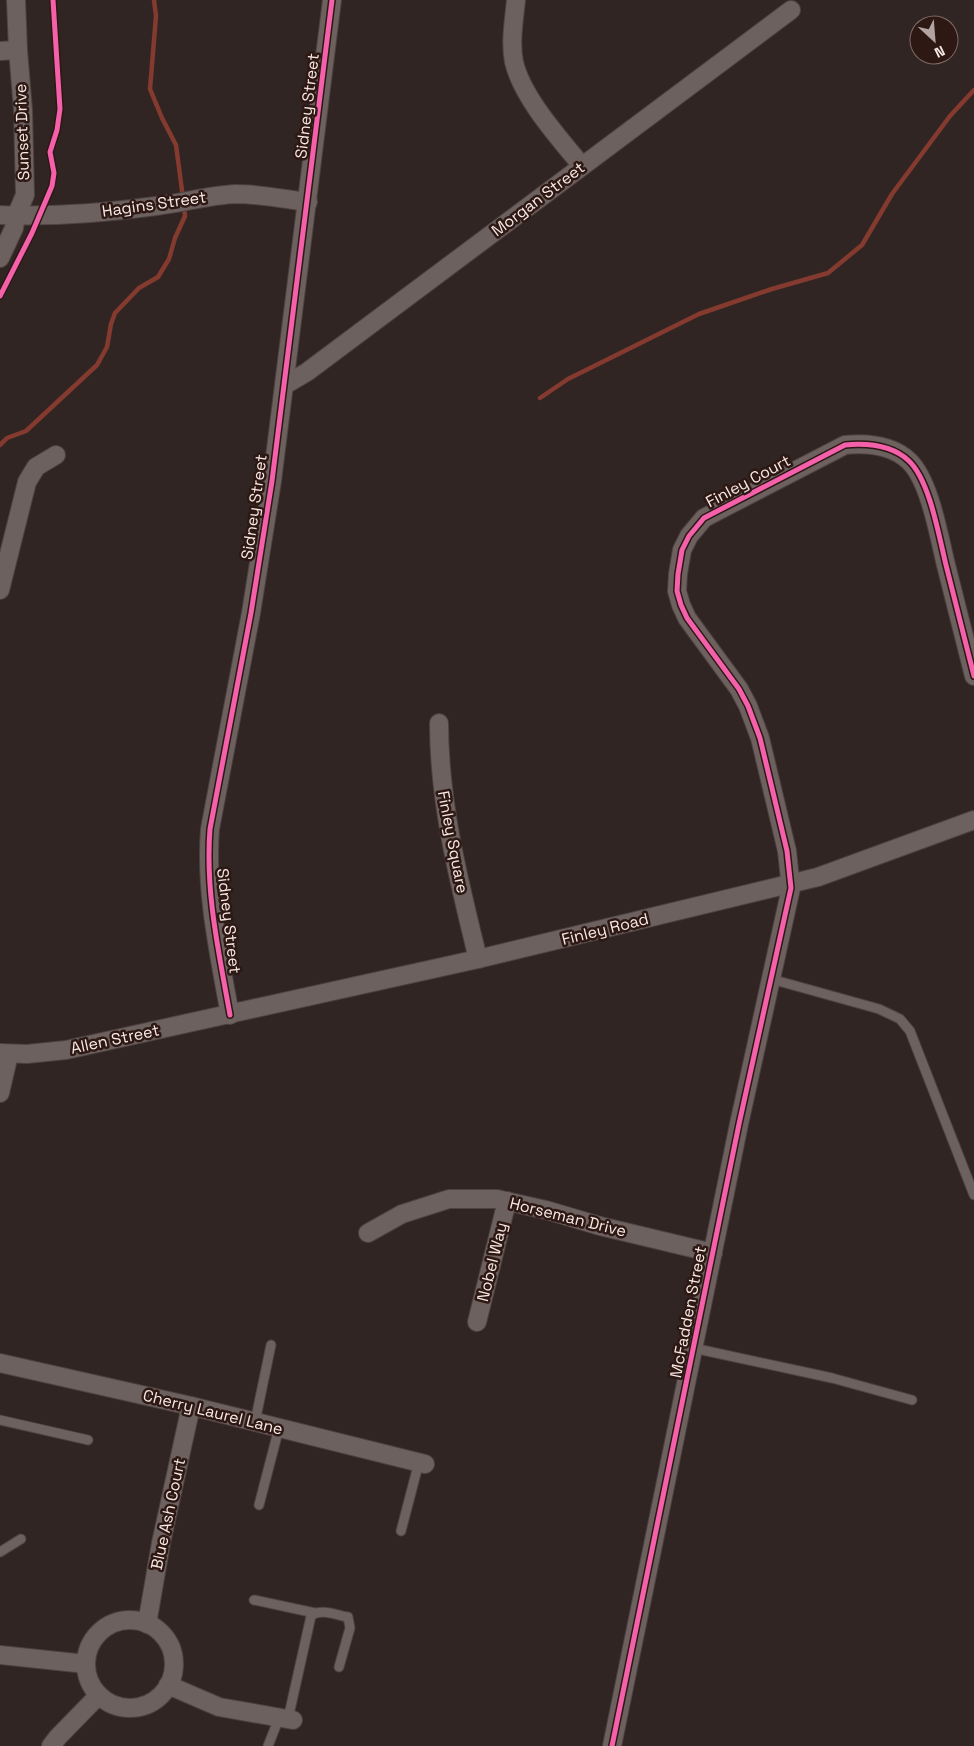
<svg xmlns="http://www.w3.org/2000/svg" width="974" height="1746" font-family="'Space Grotesk',sans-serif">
	<rect width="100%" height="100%" fill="#312523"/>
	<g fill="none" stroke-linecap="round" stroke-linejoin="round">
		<g stroke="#843a2e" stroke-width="4.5">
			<polyline points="154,0 156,16 150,89 162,118 176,145 183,198"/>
			<polyline points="540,398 568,379 699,314 772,289 828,273 862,245 892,194 950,116 974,90"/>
			<polyline points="0,445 7,438 26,431 97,365 107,347 111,324 115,313 139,288 158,277 169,259 175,238 185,216 184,206"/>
		</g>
		<defs>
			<g id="lane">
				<polyline points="771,979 879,1009 900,1019 910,1031 974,1195"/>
				<polyline points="693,1348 832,1378 912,1400"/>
				<polyline points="0,1420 88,1440"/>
				<polyline points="255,1422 271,1345"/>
				<polyline points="259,1505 279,1428"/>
				<polyline points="401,1531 419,1462"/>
				<polyline points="0,1552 21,1539"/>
				<polyline points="254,1600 315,1613"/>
				<path d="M288 1719 311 1616C320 1608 336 1615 348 1617L350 1628 339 1667"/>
				<polyline points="268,1746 279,1718"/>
			</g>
			<g id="street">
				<path d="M516 0C514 20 510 43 514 62 522 97 559 138 582 166"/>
				<polyline points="0,51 18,50"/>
				<path d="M0 215C52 217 105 213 156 206 183 203 209 195 236 194 260 194 284 199 308 202"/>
				<polyline points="0,258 14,228 16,216 25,195 23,110 18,50 16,0"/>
				<polyline points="285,385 307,372 791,10"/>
				<polyline points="0,590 27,482 36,467 56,455"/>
				<path d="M439 723C439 804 459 881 478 959"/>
				<path d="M230 1015C219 953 205 892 210 829L251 613 272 481 332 0"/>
				<polyline points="0,1053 27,1054 66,1050 478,959 818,877 974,820"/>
				<polyline points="0,1093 9,1054"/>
				<polyline points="368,1233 402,1214 449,1199 497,1199 546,1210 600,1226 713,1253"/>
				<polyline points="477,1322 507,1201"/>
				<polyline points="0,1363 191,1406 425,1464"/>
				<circle cx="130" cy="1664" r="44"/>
				<polyline points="147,1624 161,1543 191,1406"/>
				<polyline points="0,1655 86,1664"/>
				<polyline points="168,1685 219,1707 293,1720"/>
				<polyline points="51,1746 58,1737 99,1695"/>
				<path d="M612 1746 739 1124 791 888 787 851 760 738 748 706 739 689 687 618 681 605 677 591 678 574 682 550 689 536 704 518 845 445C867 443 892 445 909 461 930 481 939 537 946 565 955 602 965 639 974 676"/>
			</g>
		</defs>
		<use href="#lane" stroke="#4d4240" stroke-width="11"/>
		<use href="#street" stroke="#4d4240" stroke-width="20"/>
		<use href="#lane" stroke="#6c615f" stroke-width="9"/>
		<use href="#street" stroke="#6c615f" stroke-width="18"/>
		<defs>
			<g id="cycleway">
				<polyline points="0,296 32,233 52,186 54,173 50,152 57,130 60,109 53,0"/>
				<path d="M230 1015C219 953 205 892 210 829L251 613 272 481 332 0"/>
				<path d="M612 1746 739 1124 791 888 787 851 760 738 748 706 739 689 687 618 681 605 677 591 678 574 682 550 689 536 704 518 845 445C867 443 892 445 909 461 930 481 939 537 946 565 955 602 965 639 974 676"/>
			</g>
		</defs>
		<use href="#cycleway" stroke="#2d1814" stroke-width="8"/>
		<use href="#cycleway" stroke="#f560ab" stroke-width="5"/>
	</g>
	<g text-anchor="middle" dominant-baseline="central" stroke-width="5" stroke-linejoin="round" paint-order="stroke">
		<g font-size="16" fill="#f7e8e4" stroke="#2d1814">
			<text transform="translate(307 106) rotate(-83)">Sidney Street</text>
			<text transform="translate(22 132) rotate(-92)">Sunset Drive</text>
			<text transform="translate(538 199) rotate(-37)">Morgan Street</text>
			<text transform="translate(154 204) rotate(-8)">Hagins Street</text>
			<text transform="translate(748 481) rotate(-28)">Finley Court</text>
			<text transform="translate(254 507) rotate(-82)">Sidney Street</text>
			<text transform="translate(453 842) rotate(79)">Finley Square</text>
			<text transform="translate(229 921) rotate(83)">Sidney Street</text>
			<text transform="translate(605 929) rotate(-14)">Finley Road</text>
			<text transform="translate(115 1039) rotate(-12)">Allen Street</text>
			<text transform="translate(568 1217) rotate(14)">Horseman Drive</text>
			<text transform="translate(492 1262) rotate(-76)">Nobel Way</text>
			<text transform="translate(688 1312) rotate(-79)">McFadden Street</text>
			<text transform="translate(213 1412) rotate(14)">Cherry Laurel Lane</text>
			<text transform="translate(168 1514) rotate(-78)">Blue Ash Court</text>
		</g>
	</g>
	<g transform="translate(934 40) rotate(154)"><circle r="24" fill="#2d1814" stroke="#7e6b67"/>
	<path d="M0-4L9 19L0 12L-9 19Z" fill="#b2a4a0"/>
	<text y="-8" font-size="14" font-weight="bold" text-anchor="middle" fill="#f7e8e4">N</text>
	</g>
</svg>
